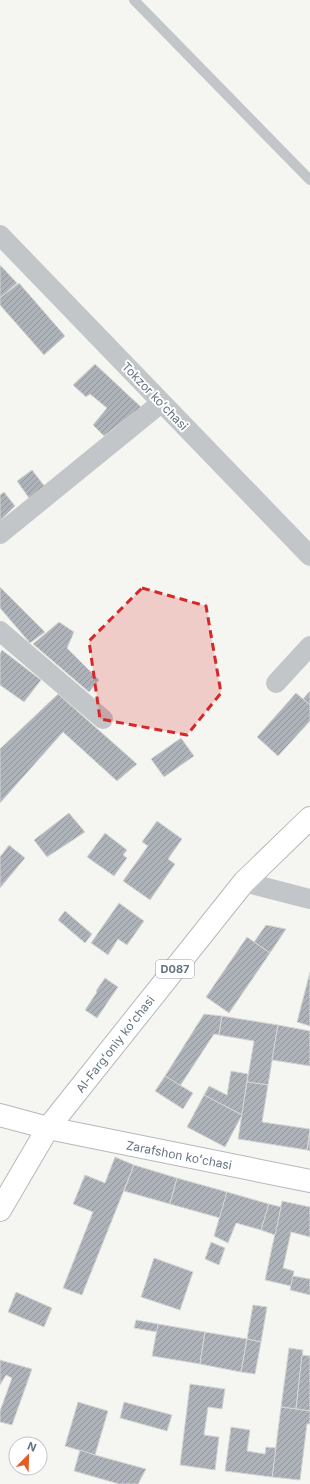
<svg xmlns="http://www.w3.org/2000/svg" width="310" height="1484" font-family="Inter,sans-serif">
	<defs>
		<pattern id="building-hatch" width="6" height="6" patternUnits="userSpaceOnUse"><rect width="6" height="6" fill="#adb3b9"/><path d="M-1 1l2-2M0 6l6-6M5 7l2-2" fill="none" stroke="#90969c"/></pattern>
	</defs>
	<rect width="100%" height="100%" fill="#f5f5f1"/>
	<g fill="url(#building-hatch)" stroke="#d6d6d4">
		<polygon points="0,265 17,283 0,298"/>
		<polygon points="19,283 65,336 44,355 0,305 0,298"/>
		<polygon points="95,364 141,407 104,436 93,425 107,408 90,394 86,397 73,385"/>
		<polygon points="32,470 46,488 29,498 17,481"/>
		<polygon points="4,492 15,506 0,521 0,495"/>
		<polygon points="0,587 45,632 30,643 0,608"/>
		<polygon points="59,622 74,632 67,648 99,680 89,692 33,644"/>
		<polygon points="2,650 41,680 24,702 0,685 0,654"/>
		<polygon points="310,691 310,705 303,699"/>
		<polygon points="296,693 310,705 310,721 278,756 257,737"/>
		<polygon points="58,694 137,764 117,781 63,732 0,803 0,749"/>
		<polygon points="181,738 194,756 164,777 151,759"/>
		<polygon points="69,813 85,832 47,857 34,840"/>
		<polygon points="157,821 182,839 168,859 175,864 150,900 123,881 148,846 142,842"/>
		<polygon points="105,833 127,850 123,855 127,858 114,876 87,857"/>
		<polygon points="9,845 25,858 0,888 0,857"/>
		<polygon points="119,903 144,921 127,945 118,939 108,955 91,943"/>
		<polygon points="65,911 92,934 85,943 58,920"/>
		<polygon points="266,925 286,929 270,953 254,942"/>
		<polygon points="247,937 270,953 229,1013 206,997"/>
		<polygon points="310,972 310,1026 297,1022"/>
		<polygon points="105,978 118,987 97,1018 85,1010 97,992 96,991"/>
		<polygon points="204,1014 222,1016 219,1035 214,1034 180,1086 165,1076"/>
		<polygon points="222,1016 278,1025 268,1085 247,1082 254,1041 219,1035"/>
		<polygon points="278,1025 310,1031 310,1066 272,1060"/>
		<polygon points="231,1071 248,1074 242,1115 204,1095 209,1086 227,1095"/>
		<polygon points="165,1076 193,1093 183,1109 155,1091"/>
		<polygon points="247,1082 268,1085 262,1122 310,1129 307,1150 238,1139"/>
		<polygon points="204,1095 242,1115 225,1147 187,1127"/>
		<polygon points="310,1134 310,1151 307,1150"/>
		<polygon points="115,1157 134,1165 82,1295 63,1288 93,1212 73,1204 85,1175 105,1183"/>
		<polygon points="134,1165 177,1178 170,1204 124,1191"/>
		<polygon points="177,1178 227,1192 220,1218 170,1204"/>
		<polygon points="227,1192 269,1204 261,1230 236,1223 228,1243 214,1236"/>
		<polygon points="282,1201 310,1207 310,1237 291,1232 283,1268 294,1271 291,1286 265,1280"/>
		<polygon points="269,1204 281,1207 275,1235 261,1230"/>
		<polygon points="211,1242 225,1248 219,1265 205,1259"/>
		<polygon points="154,1258 193,1272 180,1310 141,1297"/>
		<polygon points="293,1276 310,1279 310,1295 290,1290"/>
		<polygon points="16,1292 52,1308 44,1327 8,1312"/>
		<polygon points="253,1305 267,1307 261,1342 247,1339"/>
		<polygon points="136,1320 158,1324 157,1332 134,1328"/>
		<polygon points="158,1324 205,1332 200,1364 152,1356"/>
		<polygon points="205,1332 247,1339 241,1372 200,1364"/>
		<polygon points="247,1339 261,1342 255,1374 241,1372"/>
		<polygon points="289,1348 303,1350 296,1409 281,1407"/>
		<polygon points="302,1355 310,1356 310,1411 296,1409"/>
		<polygon points="0,1360 32,1369 12,1425 0,1422 0,1411 12,1378 6,1375 0,1385"/>
		<polygon points="190,1384 225,1389 222,1409 208,1407 204,1435 219,1437 215,1470 180,1465"/>
		<polygon points="78,1402 108,1411 95,1455 65,1446"/>
		<polygon points="124,1402 172,1415 167,1431 120,1418"/>
		<polygon points="281,1407 310,1411 310,1424 307,1424 300,1480 272,1477"/>
		<polygon points="231,1427 250,1430 247,1451 265,1454 266,1447 276,1448 272,1477 225,1471"/>
		<polygon points="80,1450 95,1455 146,1469 138,1484 119,1484 74,1471"/>
	</g>
	<g fill="none" stroke-linecap="round" stroke-linejoin="round">
		<defs>
			<polyline id="secondary" points="0,1115 48,1128 310,1181"/>
			<polyline id="primary" points="0,1210 48,1128 244,882 310,818"/>
		</defs>
		<use href="#secondary" stroke="#b4b9be" stroke-width="24"/>
		<use href="#primary" stroke="#b5b9bd" stroke-width="24"/>
		<polyline stroke="#c2c6c9" stroke-width="10" points="134,0 310,180"/>
		<g stroke="#c2c6c9" stroke-width="20">
			<polyline points="0,235 310,556"/>
			<polyline points="0,534 161,403"/>
			<polyline points="0,631 103,719"/>
			<polyline points="276,683 310,646"/>
			<polyline points="244,882 310,899"/>
		</g>
		<use href="#secondary" stroke="#fff" stroke-width="22"/>
		<use href="#primary" stroke="#fff" stroke-width="22"/>
	</g>
	<path fill="#d62828" fill-opacity="0.2" stroke="#d62828" stroke-width="3" stroke-dasharray="8 5" stroke-linejoin="round" d="M142 588 206 606 221 693 187 735 100 719 89 641Z"/>
	<g text-anchor="middle" dominant-baseline="central" stroke-width="4" stroke-linejoin="round" paint-order="stroke">
		<rect fill="#fff" stroke="#929da8" stroke-width="1" x="156" y="960" width="38" height="18" rx="3"/>
		<g font-size="11" font-weight="bold" fill="#647382">
			<text x="175" y="969">D087</text>
		</g>
		<g font-size="12" fill="#647382" stroke="#fff">
			<text transform="translate(155 396) rotate(46)">Tokzor koʻchasi</text>
			<text transform="translate(115 1044) rotate(-52)">Al-Fargʻoniy koʻchasi</text>
			<text transform="translate(179 1155) rotate(11)">Zarafshon koʻchasi</text>
		</g>
	</g>
	<g transform="translate(28 1456) rotate(23)"><circle r="19" fill="#ffffff" stroke="#c1c7cd"/>
	<path d="M0-3L7 15L0 10L-7 15Z" fill="#e15d25"/>
	<text y="-6" font-size="11" font-weight="bold" text-anchor="middle" fill="#647382">N</text>
	</g>
</svg>
